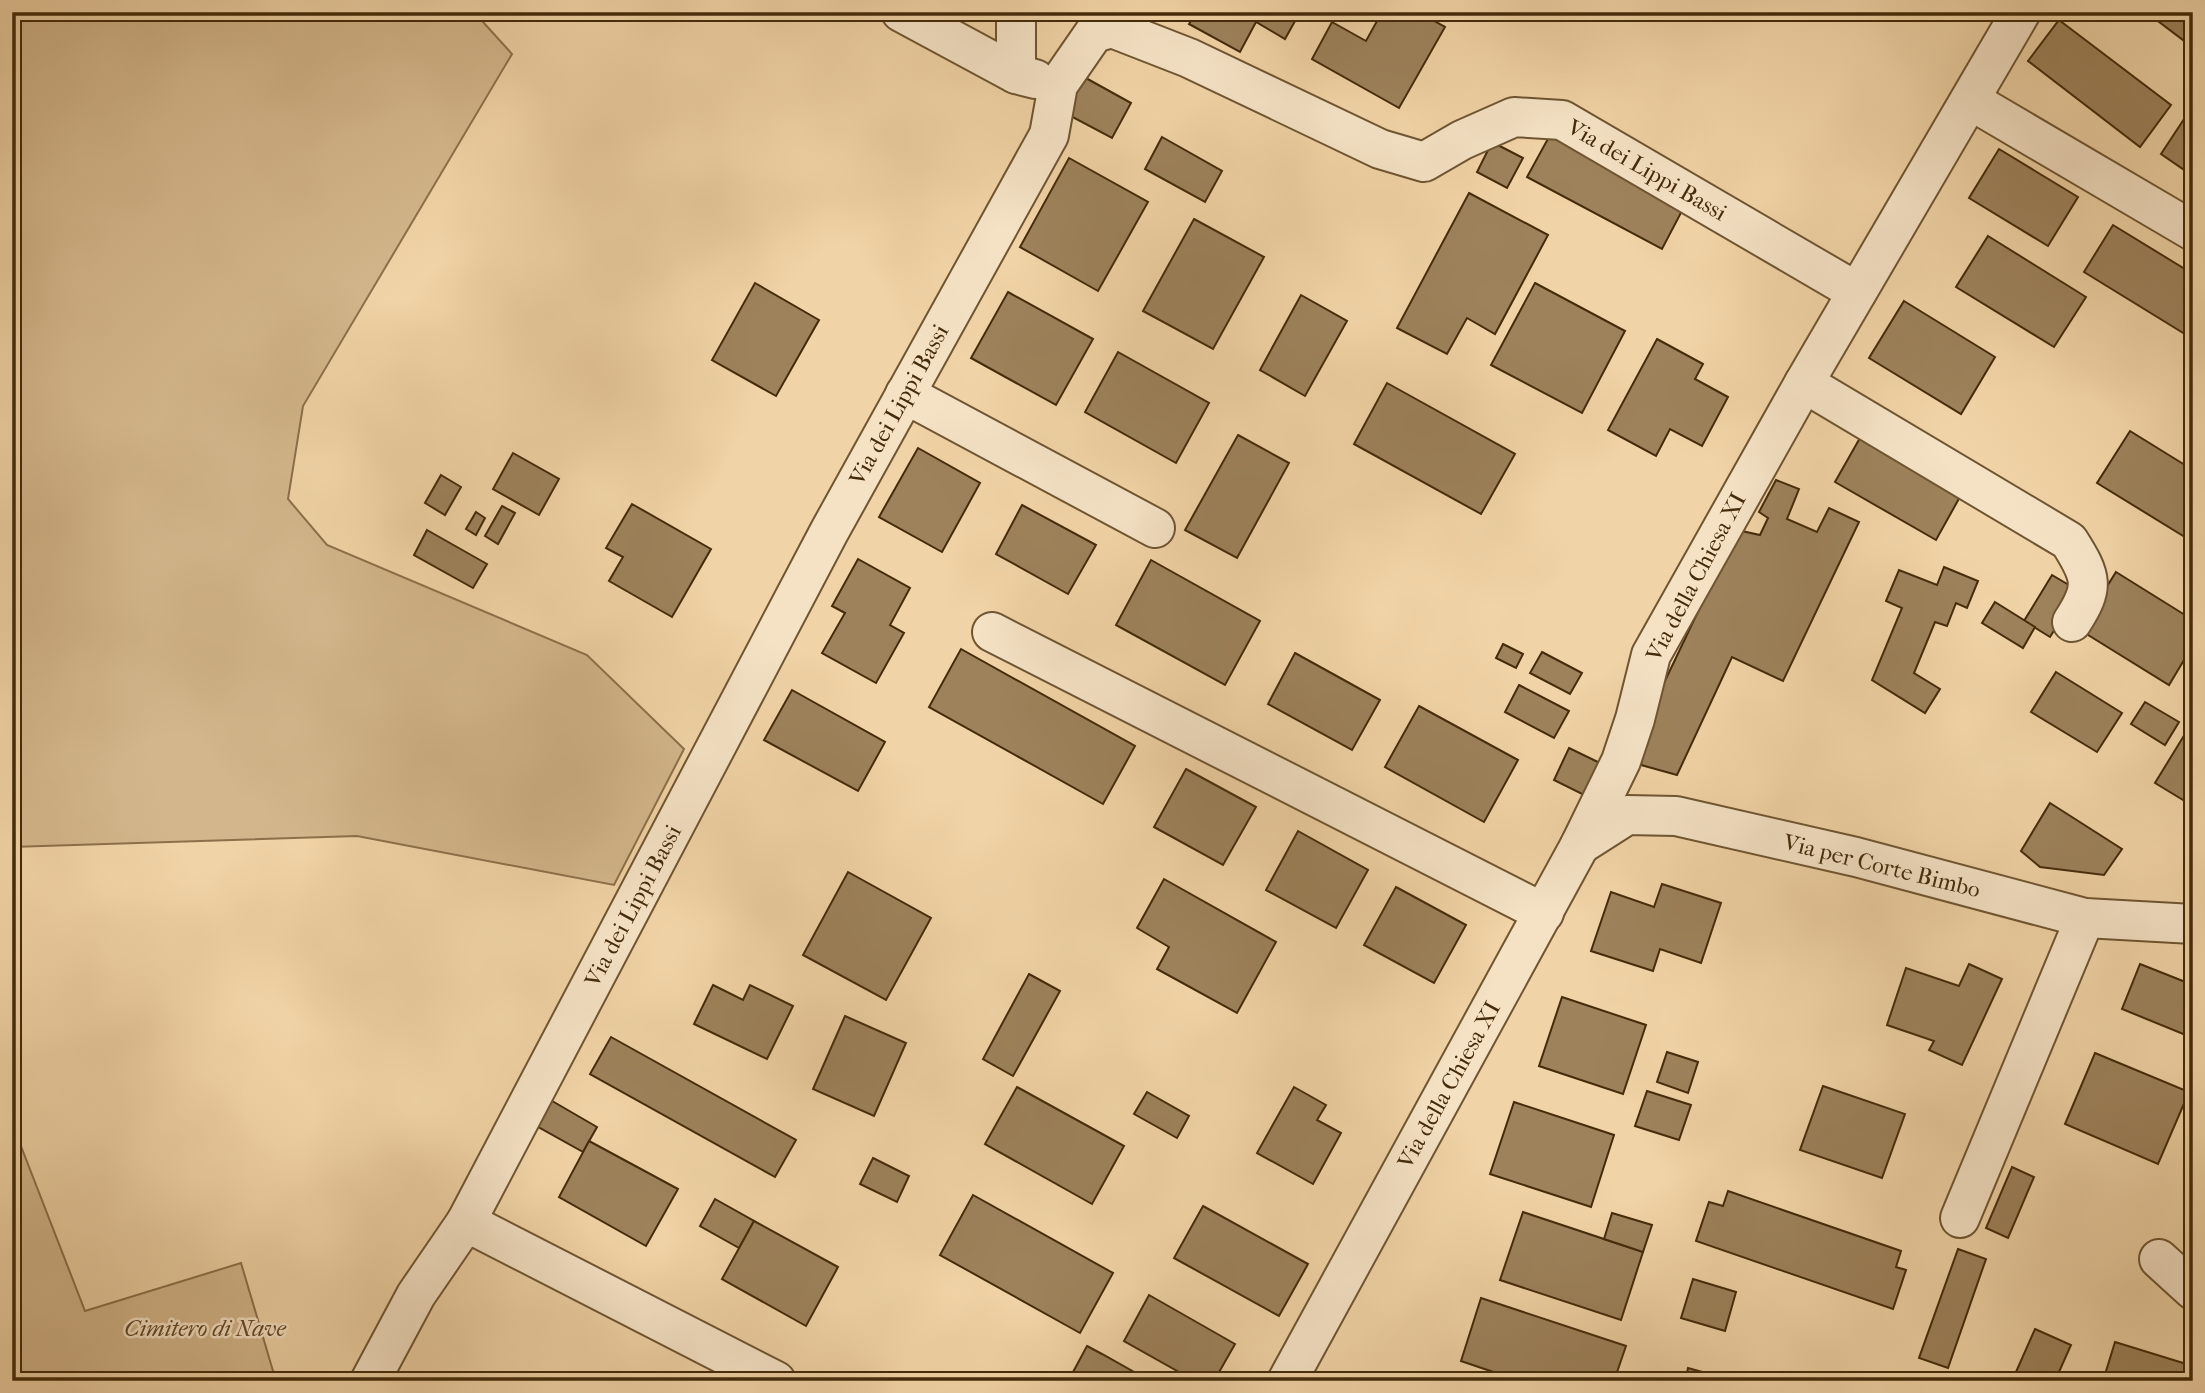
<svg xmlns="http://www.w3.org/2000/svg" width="2205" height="1393" font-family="'IM FELL French Canon',serif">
	<rect width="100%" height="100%" fill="#f0d3a6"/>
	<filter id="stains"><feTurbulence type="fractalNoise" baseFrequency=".00286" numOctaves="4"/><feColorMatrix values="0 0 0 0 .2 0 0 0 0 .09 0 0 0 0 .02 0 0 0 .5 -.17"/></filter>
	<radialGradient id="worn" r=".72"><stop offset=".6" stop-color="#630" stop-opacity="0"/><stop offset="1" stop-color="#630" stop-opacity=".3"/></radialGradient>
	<g fill="#d3b68b" stroke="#8c704a" stroke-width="2">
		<polygon points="12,12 474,12 512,54 303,406 288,499 327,545 587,655 684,749 614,885 357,836 12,847"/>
		<polygon points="12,1123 85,1311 241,1263 276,1381 12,1381"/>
	</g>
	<g fill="#9d825b" stroke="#442b0a" stroke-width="2">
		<polygon points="1196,12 1300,12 1285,39 1256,22 1240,52 1189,24"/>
		<polygon points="1382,12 1418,12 1445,27 1399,108 1312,59 1332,22 1366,41"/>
		<polygon points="2146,12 2193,12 2193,27 2183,40"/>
		<polygon points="2059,20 2171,105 2140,147 2028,61"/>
		<polygon points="1084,77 1131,103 1112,138 1065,113"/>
		<polygon points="2186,116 2193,120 2193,176 2161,154"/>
		<polygon points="1550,135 1684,207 1662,249 1527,177"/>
		<polygon points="1162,137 1222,171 1205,202 1145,169"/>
		<polygon points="1492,142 1523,158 1507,188 1477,172"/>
		<polygon points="1999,149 2078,197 2048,246 1969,198"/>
		<polygon points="1069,158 1148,202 1098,291 1020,247"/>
		<polygon points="1469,193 1548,235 1495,334 1467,318 1447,354 1397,328"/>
		<polygon points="1194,219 1264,257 1213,349 1143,311"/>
		<polygon points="2113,225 2193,274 2193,339 2084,272"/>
		<polygon points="1988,236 2086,297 2054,347 1956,287"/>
		<polygon points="755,283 819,320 776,396 712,360"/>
		<polygon points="1535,283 1625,331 1582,413 1491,365"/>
		<polygon points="1008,292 1093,339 1056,405 971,358"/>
		<polygon points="1301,295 1347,321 1305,396 1260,370"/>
		<polygon points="1904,301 1995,357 1961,414 1869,358"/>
		<polygon points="1657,339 1703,364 1695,379 1728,397 1702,446 1670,429 1656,456 1608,430"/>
		<polygon points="1118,352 1209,403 1176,463 1085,412"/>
		<polygon points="1387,383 1515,454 1481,514 1354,444"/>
		<polygon points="1865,429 1966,486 1936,540 1835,482"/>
		<polygon points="2130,431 2193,470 2193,542 2097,483"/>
		<polygon points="1238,435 1289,463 1237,558 1185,530"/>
		<polygon points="918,448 980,483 942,552 879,517"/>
		<polygon points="513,453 559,479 539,515 493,489"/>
		<polygon points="441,475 461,487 445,515 425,503"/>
		<polygon points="1776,480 1799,489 1787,519 1817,532 1829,508 1859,522 1783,681 1732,657 1677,775 1641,765 1651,710 1737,530 1760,535 1768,518 1759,512"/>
		<polygon points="632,504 711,549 672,617 609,581 623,557 606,548"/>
		<polygon points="1022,505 1096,545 1068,594 996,554"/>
		<polygon points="502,506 515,513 498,544 485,536"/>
		<polygon points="476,512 485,518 476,535 466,529"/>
		<polygon points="427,530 487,564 473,588 414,555"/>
		<polygon points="858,559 910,588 890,625 904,633 876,683 822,653 845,613 832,606"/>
		<polygon points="1151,560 1260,621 1225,685 1116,625"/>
		<polygon points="1944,567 1978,581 1967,608 1956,603 1947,626 1935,622 1914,673 1940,689 1925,713 1872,680 1902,608 1886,601 1899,570 1937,585"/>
		<polygon points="2116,572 2193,620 2193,645 2169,685 2080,630"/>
		<polygon points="2052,575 2079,591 2050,637 2024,621"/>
		<polygon points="1995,602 2035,627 2023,648 1982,623"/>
		<polygon points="1503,644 1523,654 1516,668 1496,658"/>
		<polygon points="961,649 1135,746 1103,804 929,707"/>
		<polygon points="1542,652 1582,673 1570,694 1530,673"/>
		<polygon points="1295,653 1380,700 1352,750 1268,704"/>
		<polygon points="2056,672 2122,713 2097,752 2031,712"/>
		<polygon points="1519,685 1569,711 1554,738 1505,712"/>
		<polygon points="792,690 885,742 858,791 764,740"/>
		<polygon points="2145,702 2179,722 2165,745 2131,724"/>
		<polygon points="1419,706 1518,760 1484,822 1385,767"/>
		<polygon points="2188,729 2193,732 2193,806 2155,783"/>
		<polygon points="1569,748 1600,763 1584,795 1554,780"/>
		<polygon points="1186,769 1256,807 1223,865 1154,827"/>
		<polygon points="2050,803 2122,849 2104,875 2040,867 2021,851"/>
		<polygon points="1298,831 1368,870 1336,928 1266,890"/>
		<polygon points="848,872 931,918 886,1000 803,955"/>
		<polygon points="1164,879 1276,942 1237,1013 1157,969 1169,947 1137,928"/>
		<polygon points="1662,884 1721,903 1701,963 1660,949 1653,971 1591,951 1611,892 1654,907"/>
		<polygon points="1396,887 1466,925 1434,983 1364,945"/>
		<polygon points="1969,964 2002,979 1962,1065 1929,1050 1934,1041 1887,1025 1906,968 1959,986"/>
		<polygon points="2140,964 2193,985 2193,1038 2122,1009"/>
		<polygon points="1029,974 1060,991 1013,1076 983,1059"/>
		<polygon points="713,985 743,1000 750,985 793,1006 767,1059 694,1024"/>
		<polygon points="1562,997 1646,1025 1623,1094 1539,1066"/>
		<polygon points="845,1016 906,1043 874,1116 813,1089"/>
		<polygon points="611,1037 796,1140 775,1177 590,1074"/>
		<polygon points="1667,1052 1698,1062 1688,1093 1657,1082"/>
		<polygon points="2095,1053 2189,1092 2158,1164 2065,1124"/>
		<polygon points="1823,1086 1905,1114 1882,1178 1800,1150"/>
		<polygon points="1017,1087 1124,1146 1092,1204 985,1144"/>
		<polygon points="1294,1087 1326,1105 1317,1120 1341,1133 1313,1184 1257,1153"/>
		<polygon points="1647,1091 1691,1105 1679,1140 1635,1126"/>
		<polygon points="1147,1092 1189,1116 1177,1138 1134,1114"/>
		<polygon points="547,1098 597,1127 583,1152 533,1124"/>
		<polygon points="1514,1102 1614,1135 1591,1207 1490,1174"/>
		<polygon points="589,1141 678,1189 646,1246 559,1197"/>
		<polygon points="873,1158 909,1176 897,1202 860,1184"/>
		<polygon points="2012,1167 2034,1177 2008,1238 1986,1228"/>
		<polygon points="1728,1191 1901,1251 1896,1267 1906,1270 1893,1309 1696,1241 1709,1202 1723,1206"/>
		<polygon points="973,1195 1113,1273 1080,1333 940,1255"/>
		<polygon points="715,1199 754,1221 739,1248 700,1226"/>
		<polygon points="1203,1206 1308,1264 1279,1316 1174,1258"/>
		<polygon points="1523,1212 1643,1252 1621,1320 1500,1280"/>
		<polygon points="1612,1213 1652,1225 1643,1252 1604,1239"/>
		<polygon points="754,1221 838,1267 806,1326 722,1279"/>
		<polygon points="1958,1249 1986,1259 1948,1368 1919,1358"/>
		<polygon points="1693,1279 1736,1292 1725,1331 1681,1318"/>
		<polygon points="1149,1295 1235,1344 1214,1381 1195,1381 1124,1341"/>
		<polygon points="1481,1298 1626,1346 1614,1381 1520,1381 1461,1361"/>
		<polygon points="2035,1329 2071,1345 2055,1381 2012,1381"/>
		<polygon points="2115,1342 2193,1366 2193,1381 2103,1381"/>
		<polygon points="1087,1346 1102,1354 1150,1381 1083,1381 1072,1374"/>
		<polygon points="1688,1368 1720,1377 1719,1381 1685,1381"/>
	</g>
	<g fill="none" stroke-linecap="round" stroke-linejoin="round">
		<defs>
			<g id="minor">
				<polyline points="901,12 1016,74"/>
				<polyline points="1016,12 1016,74 1035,79"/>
				<polyline points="1970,100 2193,231"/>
				<path d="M1804 383 2069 541C2092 577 2095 587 2072 622"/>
				<polyline points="905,394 1155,528"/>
				<polyline points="992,632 1544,913"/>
				<polyline points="1580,845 1627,815 1676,816 1856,857 2085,918 2193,924"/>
				<polyline points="1960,1218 2085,918"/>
				<polyline points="2159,1259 2193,1290"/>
				<polyline points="370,1381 416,1295 466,1222"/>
				<polyline points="776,1381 466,1222 829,532 1049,135 1058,85 1094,33 1112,28 1189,58 1380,149 1424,162 1462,140 1514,117 1562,120 1857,292"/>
				<polyline points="1287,1381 1580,845 1621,761 1635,719 1651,655 1804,383 2021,12"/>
			</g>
		</defs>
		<use href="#minor" stroke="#6f5531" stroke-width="42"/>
		<use href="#minor" stroke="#f5e2c5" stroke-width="38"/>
	</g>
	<g text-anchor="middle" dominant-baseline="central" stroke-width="5" stroke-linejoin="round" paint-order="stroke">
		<g font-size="23" fill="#442b0a" stroke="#f5e2c5">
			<text transform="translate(1647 170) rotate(30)">Via dei Lippi Bassi</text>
			<text transform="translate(899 405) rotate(-61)">Via dei Lippi Bassi</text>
			<text transform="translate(1696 577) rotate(-62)">Via della Chiesa XI</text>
			<text transform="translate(1882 866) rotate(14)">Via per Corte Bimbo</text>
			<text transform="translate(633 906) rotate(-62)">Via dei Lippi Bassi</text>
			<text transform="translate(1449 1085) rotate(-61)">Via della Chiesa XI</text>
		</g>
		<g font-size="23" font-style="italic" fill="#614724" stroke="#f5e2c5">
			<text x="205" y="1328">Cimitero di Nave</text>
		</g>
	</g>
	<rect width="2205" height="1393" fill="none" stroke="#f0d3a6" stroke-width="42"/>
	<rect x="14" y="14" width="2177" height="1365" fill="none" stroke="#442b0a" stroke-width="3.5"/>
	<rect x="21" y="21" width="2163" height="1351" fill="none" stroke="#442b0a" stroke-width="2"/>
	<rect width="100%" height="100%" filter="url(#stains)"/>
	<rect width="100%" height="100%" fill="url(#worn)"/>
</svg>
